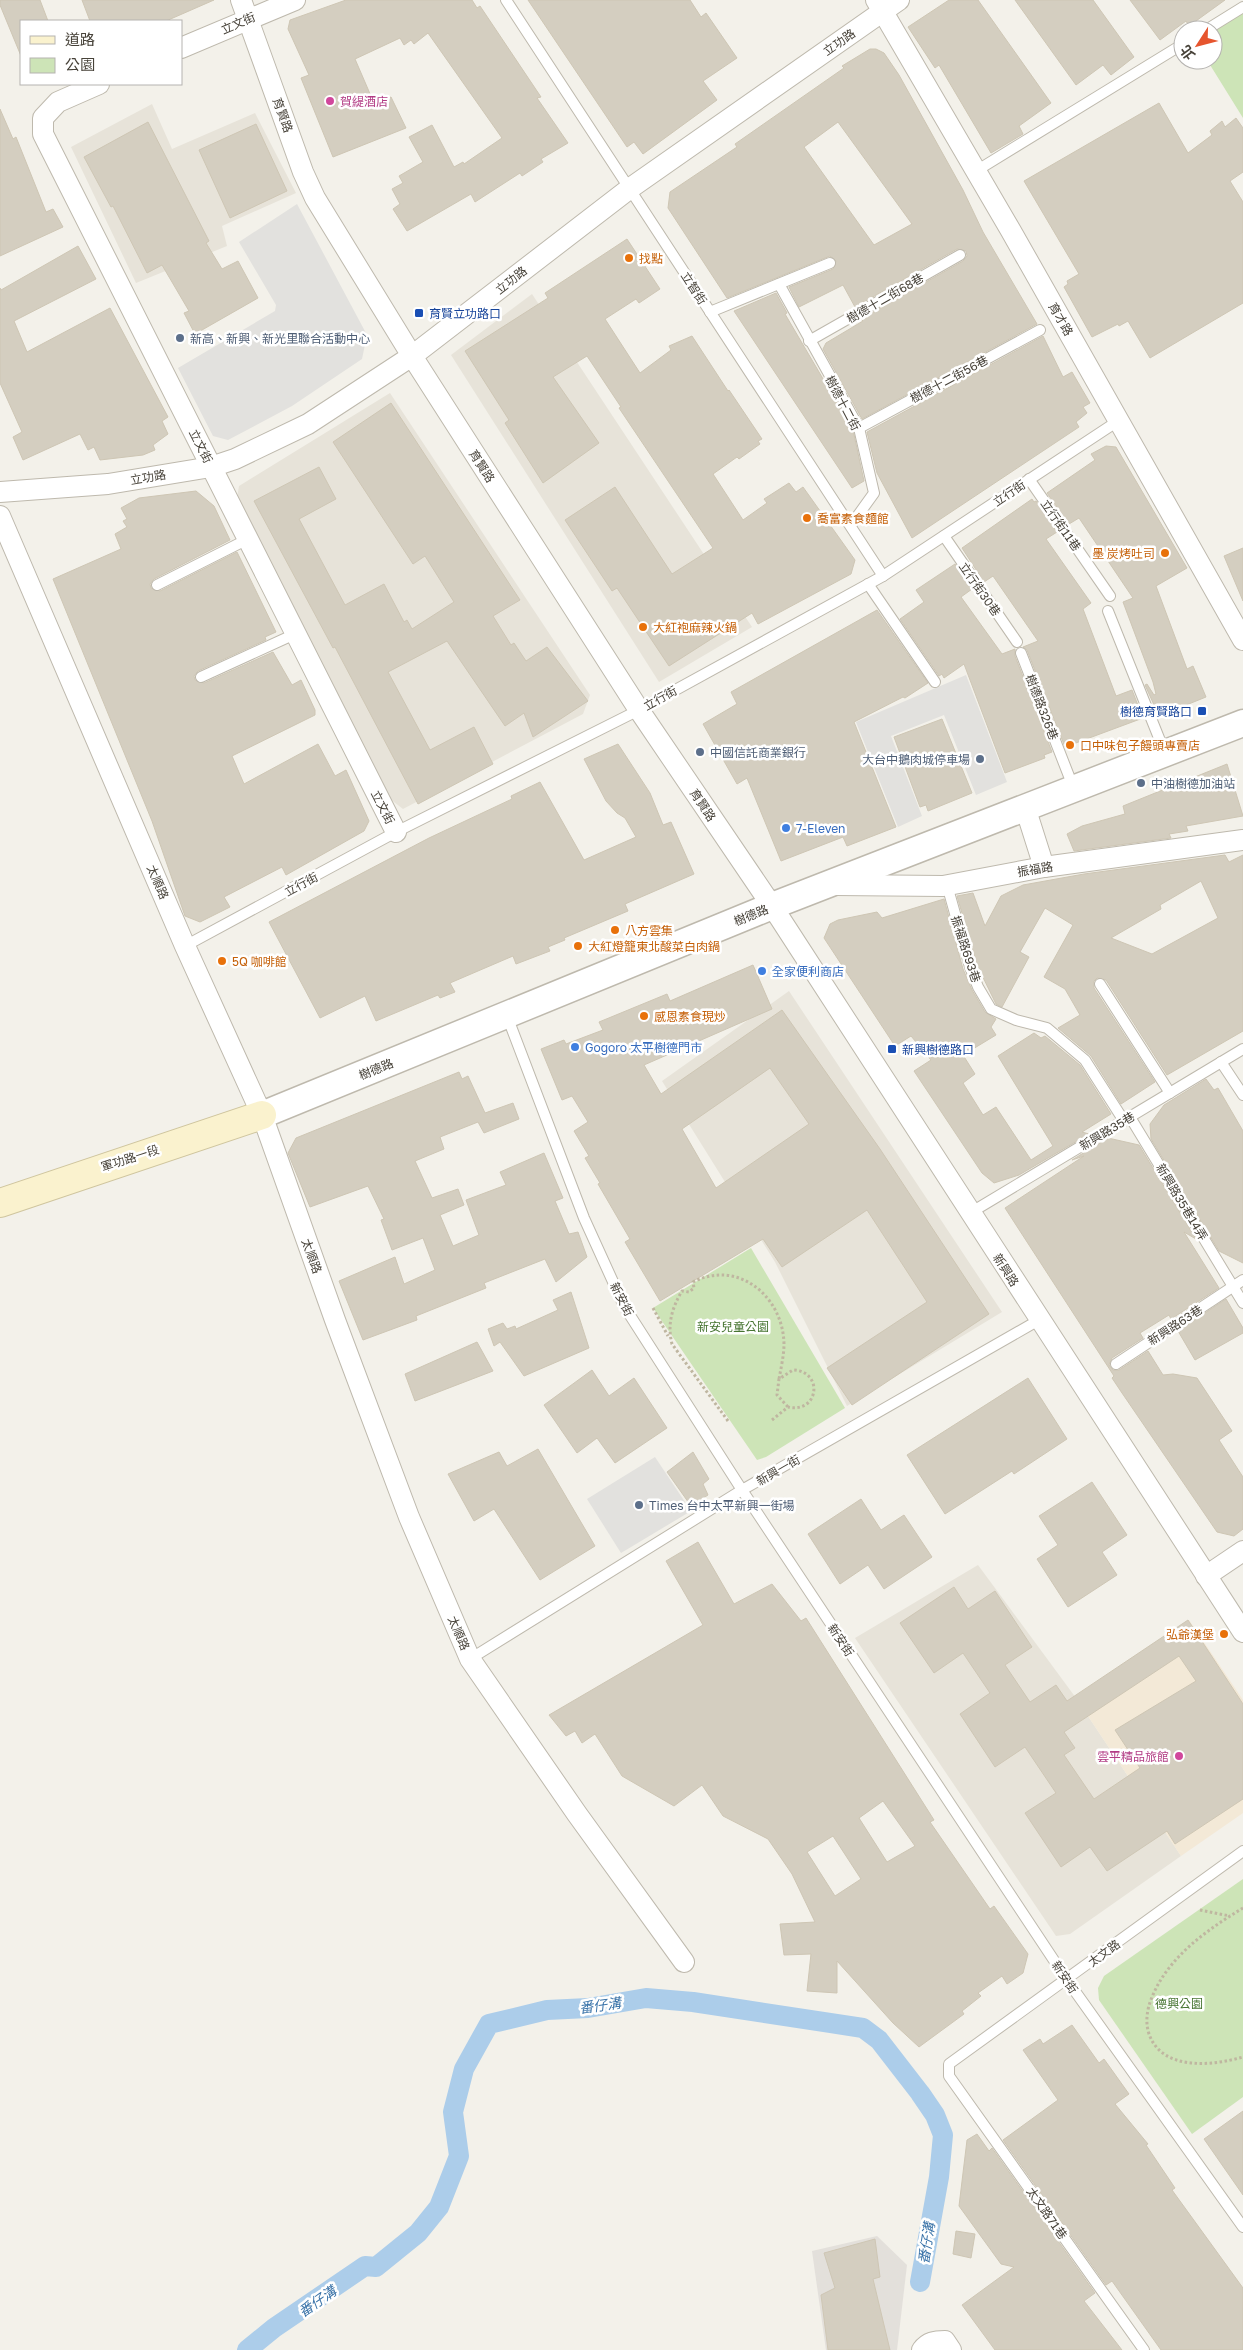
<svg xmlns="http://www.w3.org/2000/svg" width="1243" height="2350" font-family="'Golos Text','Noto Sans TC',sans-serif">
	<rect width="100%" height="100%" fill="#f3f1ea"/>
	<g fill="#e7e3d9">
		<polygon points="152,104 172,149 255,113 296,193 222,226 227,246 136,283 71,147"/>
		<polygon points="532,294 752,627 659,682 451,355"/>
		<polygon points="390,393 590,695 583,714 403,809 385,795 237,498 239,486"/>
		<polygon points="789,991 1002,1312 847,1406 775,1262 662,1081"/>
		<polygon points="978,1565 1076,1698 1181,1856 1070,1934 1056,1936 855,1638"/>
	</g>
	<polygon fill="#f3e9d7" points="1189,1620 1243,1700 1243,1813 1181,1856 1076,1698"/>
	<polygon fill="#e3e0db" points="877,2236 907,2265 897,2350 826,2350 812,2251"/>
	<g fill="#cde4b7">
		<polygon points="1243,11 1243,118 1207,60 1213,60 1213,30"/>
		<polygon points="751,1248 845,1408 766,1457 757,1460 653,1308"/>
		<polygon points="1243,1879 1243,2097 1192,2134 1099,2000 1098,1988 1104,1976"/>
	</g>
	<g fill="#e2e1de">
		<polygon points="297,204 367,335 362,359 292,406 228,440 213,436 178,368 275,311 276,305 239,242"/>
		<polygon points="966,675 1007,782 976,795 944,715 891,736 922,816 898,827 856,722"/>
		<polygon points="655,1457 691,1511 621,1553 587,1499"/>
	</g>
	<g fill="none" stroke-linecap="round" stroke-linejoin="round">
		<polyline stroke="#accdea" stroke-width="20" points="247,2350 274,2328 365,2266 376,2267 418,2233 439,2207 459,2156 453,2112 464,2069 489,2024 547,2010 588,2008 646,1998 693,2002 863,2028 879,2040 920,2093 935,2115 943,2135 939,2177 920,2282"/>
	</g>
	<g fill="#d4cec0" stroke="#cec6b4" fill-rule="evenodd">
		<polygon points="0,0 40,0 48,21 21,21 21,56 0,5"/>
		<polygon points="82,0 214,0 166,21 90,21"/>
		<polygon points="346,0 472,0 477,8 480,6 541,97 537,98 568,143 541,159 543,162 522,176 520,173 475,202 471,194 407,231 393,209 400,204 392,189 403,183 399,176 423,162 409,137 432,125 454,167 463,162 464,164 502,138 428,33 414,44 411,40 404,45 400,38 355,59 374,103 391,97 406,128 333,157 301,78 309,75 288,29 290,20"/>
		<polygon points="528,0 690,0 701,17 706,13 737,58 703,81 717,100 643,154 634,142 627,147"/>
		<polygon points="949,0 978,0 1051,103 1019,126 1023,134 991,153 939,65 935,68 908,27"/>
		<polygon points="1015,0 1093,0 1134,57 1111,75 1103,65 1076,85"/>
		<polygon points="1130,0 1225,0 1189,26 1186,21 1160,40"/>
		<path d="M870 49H876L884 53 899 75 963 190 983 232 1037 324 862 419 823 349 826 343 863 321 861 319 963 261 967 256 966 251 957 249 855 307 843 285 799 307 789 287 833 269 836 261 830 256 727 298 668 208 670 192 737 147 735 144 844 68 842 66ZM838 122 912 224 874 245 804 147Z"/>
		<polygon points="1159,103 1188,153 1212,135 1210,131 1222,121 1225,127 1236,118 1243,128 1243,172 1230,181 1243,202 1243,303 1150,358 1128,321 1119,326 1118,324 1092,337 1064,287 1068,284 1067,281 1079,274 1024,181"/>
		<polygon points="0,109 13,139 16,137 46,212 53,209 63,227 0,256"/>
		<polygon points="148,122 209,241 206,243 222,269 238,261 258,298 195,334 184,313 189,311 162,265 147,273 113,206 111,207 84,157"/>
		<polygon points="256,124 287,191 230,218 199,150"/>
		<polygon points="627,239 660,289 639,303 636,299 605,319 640,373 671,350 669,346 692,336 728,391 729,390 762,439 758,441 760,444 739,459 737,457 713,474 743,520 767,503 764,499 789,483 796,492 803,487 855,560 851,574 758,624 752,613 669,666 617,588 612,591 565,520 615,487 672,574 713,548 619,408 621,407 587,356 553,377 599,443 543,483 505,423 509,420 465,351 548,298 545,293"/>
		<polygon points="78,246 96,279 14,321 27,352 110,308 168,417 162,421 168,434 153,445 155,450 143,455 100,460 94,447 88,450 80,434 23,460 13,437 22,432 0,383 0,288 1,290"/>
		<polygon points="776,293 787,313 785,314 853,430 864,481 852,488 734,311"/>
		<polygon points="1043,336 1063,377 1072,372 1090,403 1083,407 1087,413 1076,422 1079,427 912,538 877,473 867,432"/>
		<polygon points="391,403 520,600 493,616 511,645 514,643 526,661 547,647 588,701 533,737 524,713 505,726 447,641 388,672 430,750 474,727 493,764 418,804 335,647 333,648 254,501 319,467 336,499 299,519 345,605 384,584 404,622 407,620 412,629 454,602 425,556 413,564 333,442"/>
		<polygon points="1106,446 1116,447 1187,568 1156,586 1187,669 1193,666 1206,697 1159,716 1145,685 1147,684 1154,695 1156,694 1153,682 1123,602 1133,598 1079,518 1069,524 1047,493 1095,460 1091,454"/>
		<polygon points="196,491 214,506 230,540 154,579 150,584 151,588 160,591 237,552 276,632 265,637 266,640 198,671 194,676 195,680 204,683 273,652 292,685 301,680 315,710 315,715 232,756 244,784 318,744 335,776 346,770 369,821 364,831 286,875 282,867 224,897 230,907 200,922 185,916 152,821 53,579 121,549 115,534 127,527 123,521 127,519 121,508 139,498"/>
		<polygon points="1032,499 1034,502 1036,501 1057,532 1046,539 1091,603 1083,609 1116,696 1132,690 1143,718 1065,747 1027,650 1023,647 1038,641 993,576 984,582 962,548"/>
		<polygon points="1243,548 1243,601 1224,556"/>
		<polygon points="955,564 972,589 961,597 1002,654 1015,649 1015,656 1052,752 1044,755 1045,758 1005,773 964,664 944,678 942,674 939,676 900,619 924,602 916,590"/>
		<polygon points="877,610 928,683 905,698 903,697 854,722 896,827 847,846 843,837 781,861 747,778 737,784 703,724 737,704 731,692"/>
		<polygon points="942,719 972,793 928,811 926,805 920,807 894,737"/>
		<polygon points="618,744 650,793 663,825 671,822 694,874 625,904 628,911 564,938 565,940 548,947 550,951 516,964 513,956 450,983 455,992 440,998 438,995 376,1021 365,996 320,1018 269,922 429,838 512,799 511,796 540,782 584,860 636,837 625,818 617,813 606,801 584,759"/>
		<polygon points="1227,764 1243,816 1186,826 1188,831 1169,834 1171,838 1074,851 1067,834 1082,826 1125,814 1123,806"/>
		<path d="M1225 855 1229 862 1243 855V1031L1167 1075 1106 980 1097 978 1094 981V988L1155 1082 1121 1104 1091 1056 1058 1028 1080 1015 1065 989 1044 977 1073 925 1045 908 1020 952 1029 957 1002 1007 996 1004 977 965 957 896 973 893 985 926 1001 896 1023 885 1084 874ZM1201 881 1218 918 1152 954 1111 938 1161 909 1160 905Z"/>
		<polygon points="944,899 963,969 972,990 985,1012 996,1019 991,1027 996,1035 963,1055 975,1074 963,1083 983,1115 996,1107 1031,1160 1053,1146 998,1056 1034,1033 1041,1038 1045,1036 1080,1065 1111,1114 1082,1132 1089,1134 1019,1175 994,1183 982,1173 914,1071 931,1060 911,1036 895,1046 824,938 830,924 838,920 877,912 882,918"/>
		<path d="M753 965 772 1009 644 1065 661 1094 782 1010 880 1149 989 1314 852 1405 827 1368 927 1302 867 1210 782 1267 763 1239 660 1301 625 1242 630 1239 598 1184 600 1183 585 1158 589 1156 574 1131 588 1122 572 1096 562 1100 541 1049 564 1040 566 1044 603 1030 599 1022 667 994 670 1001ZM770 1068 809 1124 716 1188 682 1129Z"/>
		<polygon points="459,1072 462,1079 468,1076 485,1113 513,1103 519,1119 484,1133 478,1122 440,1137 444,1149 415,1161 432,1198 458,1189 464,1205 440,1215 453,1246 479,1235 466,1200 506,1185 500,1172 544,1153 563,1198 555,1201 569,1234 578,1232 587,1257 556,1282 545,1259 484,1283 486,1288 416,1316 417,1320 363,1340 339,1281 395,1257 404,1284 435,1270 423,1238 392,1250 381,1220 384,1219 368,1186 310,1207 288,1153 296,1138"/>
		<polygon points="1206,1079 1214,1090 1218,1088 1243,1131 1243,1263 1219,1251 1151,1139 1150,1124 1164,1105"/>
		<polygon points="1108,1138 1139,1145 1196,1239 1184,1232 1219,1288 1171,1319 1169,1315 1140,1333 1143,1338 1112,1358 1109,1365 1113,1370 1119,1370 1148,1351 1163,1375 1173,1374 1197,1378 1232,1431 1219,1440 1243,1477 1243,1529 1234,1536 1217,1532 1122,1393 1112,1378 1114,1376 1005,1208 1084,1156 1072,1160"/>
		<polygon points="571,1292 589,1348 524,1376 500,1342 494,1346 488,1329 503,1323 507,1329 515,1326 516,1329 558,1310 553,1300"/>
		<polygon points="1226,1299 1243,1328 1243,1333 1195,1360 1178,1331"/>
		<polygon points="477,1342 493,1371 415,1401 405,1374"/>
		<polygon points="592,1370 609,1396 634,1378 667,1428 615,1463 597,1438 577,1453 544,1405"/>
		<polygon points="1028,1378 1067,1439 1014,1474 1012,1471 945,1514 907,1455"/>
		<polygon points="538,1449 595,1546 540,1580 494,1509 474,1521 448,1474 499,1452 507,1466"/>
		<polygon points="693,1452 709,1479 703,1484 708,1495 691,1506 667,1472"/>
		<polygon points="1092,1482 1127,1535 1102,1552 1117,1575 1068,1607 1037,1559 1058,1545 1039,1516"/>
		<polygon points="861,1499 881,1530 904,1515 932,1557 884,1589 868,1565 840,1584 808,1534"/>
		<path d="M698 1542 734 1604 772 1584 801 1621 806 1618 934 1820 930 1822 990 1909 994 1906 1028 1954 1023 1973 1007 1984 1002 1976 978 1993 981 1996 962 2011 964 2014 919 2047 893 2023 837 1961V1993L807 1991 811 1954 784 1955 780 1924 815 1922 792 1874 768 1839 723 1816 702 1785 674 1806 622 1776 595 1734 582 1743 575 1731 566 1736 549 1715 703 1625 666 1561ZM883 1801 915 1846 887 1862 859 1818ZM833 1836 861 1879 835 1896 807 1852Z"/>
		<path d="M954 1587 968 1609 995 1591 1032 1647 1005 1665 1030 1702 1056 1685 1067 1701 1188 1620 1243 1704V1799L1175 1844 1167 1831 1107 1871 1090 1847 1061 1867 1025 1813 1056 1793 1025 1747 995 1767 960 1714 990 1693 963 1653 934 1673 900 1623ZM1179 1656 1196 1681 1115 1730 1140 1768 1094 1799 1064 1755 1075 1748 1064 1732Z"/>
		<polygon points="1072,2025 1099,2063 1104,2059 1129,2094 1115,2104 1148,2144 1146,2145 1175,2188 1172,2190 1243,2288 1243,2350 1161,2350 1112,2281 1106,2285 1003,2140 1058,2100 1023,2050 1040,2039 1043,2044"/>
		<polygon points="1243,2111 1243,2195 1204,2139"/>
		<polygon points="977,2134 989,2151 992,2148 1095,2293 1084,2301 1122,2350 995,2350 962,2305 1014,2267 1001,2264 959,2206 967,2140"/>
		<polygon points="956,2231 975,2234 971,2258 953,2254"/>
		<polygon points="875,2239 880,2277 873,2279 890,2350 828,2350 821,2295 835,2288 824,2253"/>
	</g>
	<g fill="none" stroke-linecap="round" stroke-linejoin="round">
		<defs>
			<g id="service">
				<polyline points="506,0 883,576"/>
				<polyline points="1206,30 1243,7"/>
				<polyline points="976,171 1183,44"/>
				<polyline points="779,284 859,428 874,493 851,525"/>
				<polyline points="710,312 830,263"/>
				<polyline points="809,341 960,255"/>
				<polyline points="859,428 1040,330"/>
				<polyline points="1029,479 1110,596"/>
				<polyline points="944,536 1017,642"/>
				<polyline points="868,584 935,682"/>
				<polyline points="157,585 248,539"/>
				<polyline points="1108,611 1165,753"/>
				<polyline points="1021,653 1074,789"/>
				<polyline points="201,677 295,634"/>
				<polyline points="947,885 970,967 978,987 991,1009 1016,1020 1047,1028 1085,1060 1124,1121"/>
				<polyline points="185,946 396,832 639,710 883,576 1118,421"/>
				<polyline points="1100,984 1170,1093"/>
				<polyline points="507,1016 584,1218 624,1306 742,1490 1067,1980 1243,2227"/>
				<polyline points="1221,1062 1243,1095"/>
				<polyline points="1130,1117 1243,1303"/>
				<polyline points="970,1213 1243,1049"/>
				<polyline points="1116,1364 1243,1280"/>
				<polyline points="470,1659 742,1490 1039,1320"/>
				<polyline points="1144,2350 949,2076 949,2064 1243,1851"/>
			</g>
			<g id="minor">
				<polyline points="241,0 303,172 315,198 412,356 639,710 772,906 1243,1632"/>
				<polyline points="876,0 1011,231 1243,640"/>
				<polyline points="181,48 295,0"/>
				<polyline points="99,84 58,102 43,118 43,134 396,832"/>
				<polyline points="0,492 108,484 211,467 235,459 308,424 412,356 629,189 899,0"/>
				<polyline points="0,516 185,946 262,1115 335,1320 409,1517 470,1659 577,1814 684,1962"/>
				<polyline points="1025,807 1044,867"/>
				<polyline points="836,885 943,886 1044,867 1243,840"/>
				<polyline points="1206,1576 1243,1551"/>
				<path d="M922 2350C928 2342 935 2341 945 2341L951 2350"/>
			</g>
			<polyline id="tertiary" points="262,1115 772,906 1243,723"/>
			<polyline id="secondary" points="0,1203 262,1115"/>
		</defs>
		<use href="#service" stroke="#beb9ad" stroke-width="12"/>
		<use href="#minor" stroke="#beb9ad" stroke-width="22"/>
		<use href="#tertiary" stroke="#beb9ad" stroke-width="29"/>
		<use href="#secondary" stroke="#cfc59e" stroke-width="30"/>
		<g stroke="#bfb6a0" stroke-width="3" stroke-dasharray="2.5 2.5" stroke-linecap="butt">
			<polyline points="653,1308 668,1336"/>
			<path d="M772 1420 788 1407C819 1414 824 1371 793 1370L779 1379 777 1395 788 1407"/>
			<path d="M728 1421 672 1344C667 1324 672 1308 682 1291L689 1292 694 1288 693 1282C738 1259 783 1296 784 1344 784 1355 781 1368 779 1379"/>
			<path d="M1243 1908C1207 1930 1169 1956 1152 1997 1147 2009 1145 2022 1149 2034 1162 2071 1212 2066 1243 2057"/>
			<polyline points="1200,1910 1230,1916"/>
		</g>
		<use href="#service" stroke="#fff" stroke-width="10"/>
		<use href="#minor" stroke="#fff" stroke-width="20"/>
		<use href="#tertiary" stroke="#fff" stroke-width="26"/>
		<use href="#secondary" stroke="#faf2ce" stroke-width="28"/>
	</g>
	<g fill="#d1479c" stroke="#fff" stroke-width="2">
		<circle cx="330" cy="101" r="5"/>
		<circle cx="1179" cy="1756" r="5"/>
	</g>
	<g fill="#e8710a" stroke="#fff" stroke-width="2">
		<circle cx="629" cy="258" r="5"/>
		<circle cx="807" cy="518" r="5"/>
		<circle cx="1165" cy="553" r="5"/>
		<circle cx="643" cy="627" r="5"/>
		<circle cx="1070" cy="745" r="5"/>
		<circle cx="615" cy="930" r="5"/>
		<circle cx="578" cy="946" r="5"/>
		<circle cx="222" cy="961" r="5"/>
		<circle cx="644" cy="1016" r="5"/>
		<circle cx="1224" cy="1634" r="5"/>
	</g>
	<g fill="#1a4fb4" stroke="#fff" stroke-width="2">
		<rect x="414" y="308" width="10" height="10" rx="2.5"/>
		<rect x="1197" y="706" width="10" height="10" rx="2.5"/>
		<rect x="887" y="1044" width="10" height="10" rx="2.5"/>
	</g>
	<g fill="#5c6f8a" stroke="#fff" stroke-width="2">
		<circle cx="180" cy="338" r="5"/>
		<circle cx="700" cy="752" r="5"/>
		<circle cx="980" cy="759" r="5"/>
		<circle cx="1141" cy="783" r="5"/>
		<circle cx="639" cy="1505" r="5"/>
	</g>
	<g fill="#3f7fe0" stroke="#fff" stroke-width="2">
		<circle cx="786" cy="828" r="5"/>
		<circle cx="762" cy="971" r="5"/>
		<circle cx="575" cy="1047" r="5"/>
	</g>
	<g text-anchor="middle" dominant-baseline="central" stroke-width="5" stroke-linejoin="round" paint-order="stroke">
		<g font-size="12" fill="#474239" stroke="#fff">
			<text transform="translate(238 23) rotate(-23)">立文街</text>
			<text transform="translate(839 42) rotate(-35)">立功路</text>
			<text transform="translate(283 115) rotate(70)">育賢路</text>
			<text transform="translate(511 280) rotate(-38)">立功路</text>
			<text transform="translate(694 288) rotate(57)">立智街</text>
			<text transform="translate(885 298) rotate(-30)">樹德十二街68巷</text>
			<text transform="translate(1061 319) rotate(60)">育才路</text>
			<text transform="translate(949 379) rotate(-28)">樹德十二街56巷</text>
			<text transform="translate(843 403) rotate(62)">樹德十二街</text>
			<text transform="translate(201 446) rotate(63)">立文街</text>
			<text transform="translate(482 466) rotate(57)">育賢路</text>
			<text transform="translate(148 477) rotate(-10)">立功路</text>
			<text transform="translate(1009 493) rotate(-34)">立行街</text>
			<text transform="translate(1061 525) rotate(55)">立行街11巷</text>
			<text transform="translate(980 589) rotate(55)">立行街30巷</text>
			<text transform="translate(660 698) rotate(-29)">立行街</text>
			<text transform="translate(1042 707) rotate(69)">樹德路326巷</text>
			<text transform="translate(703 805) rotate(56)">育賢路</text>
			<text transform="translate(383 807) rotate(63)">立文街</text>
			<text transform="translate(1035 869) rotate(-10)">振福路</text>
			<text transform="translate(158 882) rotate(67)">太順路</text>
			<text transform="translate(301 884) rotate(-28)">立行街</text>
			<text transform="translate(751 915) rotate(-22)">樹德路</text>
			<text transform="translate(966 949) rotate(72)">振福路693巷</text>
			<text transform="translate(376 1069) rotate(-22)">樹德路</text>
			<text transform="translate(1107 1131) rotate(-31)">新興路35巷</text>
			<text transform="translate(130 1158) rotate(-18)">軍功路一段</text>
			<text transform="translate(1182 1202) rotate(59)">新興路35巷14弄</text>
			<text transform="translate(312 1256) rotate(70)">太順路</text>
			<text transform="translate(1006 1270) rotate(57)">新興路</text>
			<text transform="translate(622 1299) rotate(63)">新安街</text>
			<text transform="translate(1175 1325) rotate(-33)">新興路63巷</text>
			<text transform="translate(778 1470) rotate(-30)">新興一街</text>
			<text transform="translate(459 1633) rotate(67)">太順路</text>
			<text transform="translate(841 1640) rotate(56)">新安街</text>
			<text transform="translate(1104 1953) rotate(-36)">太文路</text>
			<text transform="translate(1065 1977) rotate(56)">新安街</text>
			<text transform="translate(1047 2213) rotate(55)">太文路71巷</text>
		</g>
		<g font-size="12" fill="#b23c85" stroke="#fff" text-anchor="start">
			<text x="340" y="101">賀緹酒店</text>
			<text x="1169" y="1756" text-anchor="end">雲平精品旅館</text>
		</g>
		<g font-size="12" fill="#c56008" stroke="#fff" text-anchor="start">
			<text x="639" y="258">找點</text>
			<text x="817" y="518">喬富素食麵館</text>
			<text x="1155" y="553" text-anchor="end">墨 炭烤吐司</text>
			<text x="653" y="627">大紅袍麻辣火鍋</text>
			<text x="1080" y="745">口中味包子饅頭專賣店</text>
			<text x="625" y="930">八方雲集</text>
			<text x="588" y="946">大紅燈籠東北酸菜白肉鍋</text>
			<text x="232" y="961">5Q 咖啡館</text>
			<text x="654" y="1016">感恩素食現炒</text>
			<text x="1214" y="1634" text-anchor="end">弘爺漢堡</text>
		</g>
		<g font-size="12" fill="#164399" stroke="#fff" text-anchor="start">
			<text x="429" y="313">育賢立功路口</text>
			<text x="1192" y="711" text-anchor="end">樹德育賢路口</text>
			<text x="902" y="1049">新興樹德路口</text>
		</g>
		<g font-size="12" fill="#4e5e75" stroke="#fff" text-anchor="start">
			<text x="190" y="338">新高、新興、新光里聯合活動中心</text>
			<text x="710" y="752">中國信託商業銀行</text>
			<text x="970" y="759" text-anchor="end">大台中鵝肉城停車場</text>
			<text x="1151" y="783">中油樹德加油站</text>
			<text x="649" y="1505">Times 台中太平新興一街場</text>
		</g>
		<g font-size="12" fill="#366cbe" stroke="#fff" text-anchor="start">
			<text x="796" y="828">7-Eleven</text>
			<text x="772" y="971">全家便利商店</text>
			<text x="585" y="1047">Gogoro 太平樹德門市</text>
		</g>
		<g font-size="12" fill="#467431" stroke="#fff">
			<text x="733" y="1326">新安兒童公園</text>
			<text x="1179" y="2003">德興公園</text>
		</g>
		<g font-size="14" font-style="italic" fill="#3b74a9" stroke="#fff">
			<text transform="translate(600 2005) rotate(-8)">番仔溝</text>
			<text transform="translate(926 2243) rotate(-81)">番仔溝</text>
			<text transform="translate(317 2301) rotate(-35)">番仔溝</text>
		</g>
	</g>
	<rect x="20" y="20" width="162" height="65" fill="#ffffff" stroke="#b5b3b0"/>
	<rect x="30" y="36" width="25" height="8" fill="#faf2ce" stroke="#b5b3b0"/>
	<text x="65" y="45" font-size="15" fill="#474239">道路</text>
	<rect x="30" y="58" width="25" height="15" fill="#cde4b7" stroke="#b5b3b0"/>
	<text x="65" y="70" font-size="15" fill="#474239">公園</text>
	<g transform="translate(1198 45) rotate(234)"><circle r="24" fill="#ffffff" stroke="#b5b3b0"/>
	<path d="M0-4L9 19L0 12L-9 19Z" fill="#e6552e"/>
	<text y="-8" font-size="14" font-weight="bold" text-anchor="middle" fill="#474239">北</text>
	</g>
</svg>
